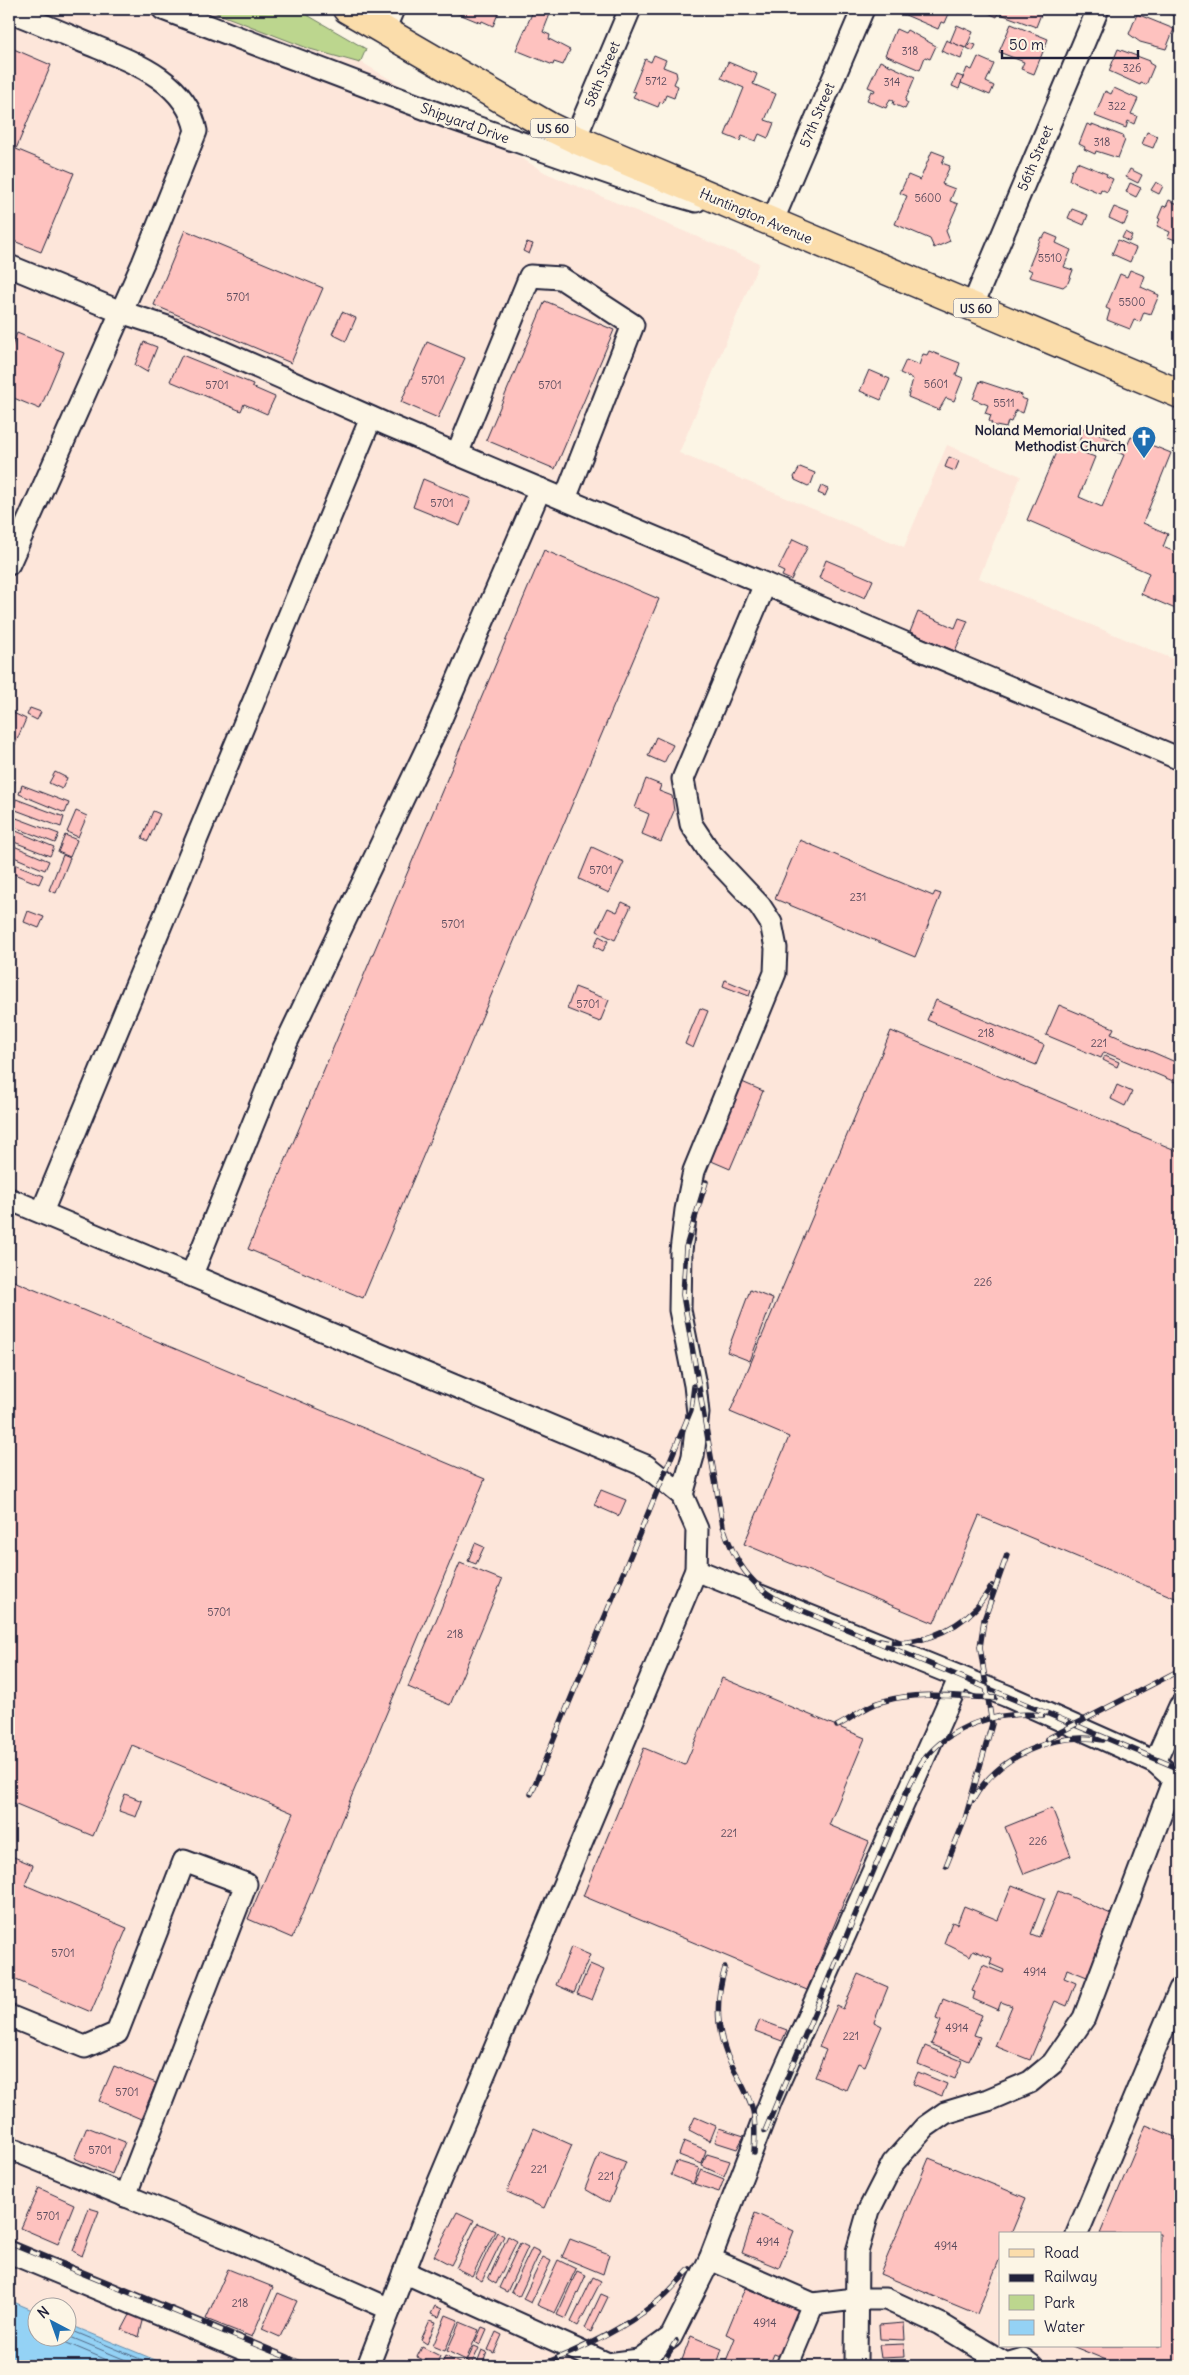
<svg xmlns="http://www.w3.org/2000/svg" width="1189" height="2375" font-family="Delius,sans-serif">
	<rect width="100%" height="100%" fill="#fcf5e5"/>
	<filter id="ink" filterUnits="userSpaceOnUse"><feTurbulence type="fractalNoise" baseFrequency=".02" numOctaves="2"/><feDisplacementMap in="SourceGraphic" scale="10" xChannelSelector="R" yChannelSelector="G"/><feConvolveMatrix kernelMatrix="1 2 1 2 8 2 1 2 1" color-interpolation-filters="sRGB"/></filter>
	<g filter="url(#ink)">
		<path fill="#fde6da" fill-rule="evenodd" d="M9 9H273L546 173 759 263 679 453 904 547 947 445 1021 476 979 578 1180 662V2366H9ZM1000 2234H1160V2346H1000ZM38 2308H68V2338H38Z"/>
		<polygon fill="#bcd68e" stroke="#6f7c64" points="206,9 297,9 366,49 360,63 310,49"/>
		<polygon fill="#94d2f5" stroke="#668cab" points="9,2300 37,2312 38,2338 68,2338 68,2324 170,2366 9,2366"/>
		<g fill="none" stroke-linecap="round" stroke-linejoin="round">
			<g stroke="#506885" stroke-width="1">
				<polyline points="68,2329 157,2366"/>
				<polyline points="68,2336 140,2366"/>
				<polyline points="55,2338 121,2366"/>
			</g>
		</g>
		<g fill="#fec2bf" stroke="#22223b" fill-rule="evenodd">
			<polygon points="447,9 500,9 493,26 482,21 481,23"/>
			<polygon points="534,9 550,14 543,32 550,35 549,39 570,50 563,65 554,62 553,65 516,50"/>
			<polygon points="905,9 951,9 945,23 941,22 938,29 903,14"/>
			<polygon points="983,9 1043,9 1036,27 998,13 997,17 982,10"/>
			<polygon points="1156,9 1180,9 1180,18"/>
			<polygon points="1137,14 1174,29 1166,49 1140,42 1129,34"/>
			<polygon points="1011,24 1048,39 1034,74 1021,69 1024,62 999,52"/>
			<polygon points="957,25 973,32 966,48 950,42"/>
			<polygon points="1177,25 1180,25 1180,36 1176,34"/>
			<polygon points="896,29 905,33 907,30 936,46 930,59 925,57 920,70 885,55"/>
			<polygon points="946,40 965,48 961,59 941,51"/>
			<polygon points="970,43 976,45 973,51 967,48"/>
			<polygon points="9,47 51,65 16,149 74,173 41,252 9,239"/>
			<polygon points="1118,49 1150,61 1149,63 1154,66 1146,85 1141,83 1140,85 1109,71"/>
			<polygon points="654,55 666,60 663,67 676,72 677,77 674,84 678,86 674,98 666,95 663,103 660,102 658,107 633,97 636,92 632,91 645,59 651,62"/>
			<polygon points="978,57 994,64 986,82 994,86 990,95 961,83 967,68 972,70"/>
			<polygon points="880,61 915,77 905,101 908,103 905,109 893,104 894,101 890,99 886,108 867,100 871,91 874,92 875,90 868,87"/>
			<polygon points="728,62 757,74 753,84 776,94 765,120 774,123 768,138 759,134 756,141 742,136 740,141 725,135 744,88 721,78"/>
			<polygon points="1178,69 1180,70 1180,83 1174,80"/>
			<polygon points="957,75 963,77 959,89 952,86"/>
			<polygon points="1114,88 1138,99 1131,114 1137,116 1134,124 1128,121 1126,128 1095,116 1105,91 1111,94"/>
			<polygon points="1087,124 1092,126 1092,124 1123,136 1122,138 1125,140 1118,158 1096,151 1095,154 1084,149 1085,147 1079,144"/>
			<polygon points="1147,132 1158,136 1153,148 1142,144"/>
			<polygon points="932,151 945,156 942,163 950,166 942,184 955,189 950,201 958,204 946,231 950,241 934,248 930,239 895,224 907,196 900,193 908,175 920,180"/>
			<polygon points="1077,162 1107,174 1106,176 1113,179 1107,192 1101,189 1100,193 1069,180 1072,169 1074,169"/>
			<polygon points="1130,169 1142,175 1138,183 1126,177"/>
			<polygon points="1156,182 1163,186 1159,194 1151,190"/>
			<polygon points="1130,183 1141,188 1136,197 1126,192"/>
			<polygon points="1169,200 1180,205 1180,242 1168,237 1170,232 1157,226 1160,219 1158,218 1163,206 1166,207"/>
			<polygon points="1114,207 1129,213 1124,225 1109,218"/>
			<polygon points="1072,209 1088,215 1084,225 1068,218"/>
			<polygon points="185,230 323,288 291,363 154,305"/>
			<polygon points="1125,232 1132,236 1129,242 1122,238"/>
			<polygon points="1046,233 1058,238 1056,243 1071,250 1064,267 1073,270 1068,283 1063,287 1029,277 1032,271 1028,269 1041,237 1043,238"/>
			<polygon points="1118,240 1136,248 1130,262 1112,254"/>
			<polygon points="527,242 533,244 529,254 523,251"/>
			<polygon points="1130,270 1145,276 1141,287 1159,295 1151,314 1144,312 1140,322 1134,320 1130,329 1107,320 1110,310 1106,308 1120,274 1127,277"/>
			<polygon points="545,301 614,330 555,469 486,440"/>
			<polygon points="342,312 356,318 346,341 332,334"/>
			<polygon points="17,333 64,352 40,409 9,396 9,354"/>
			<polygon points="144,342 157,347 147,372 135,365"/>
			<polygon points="427,342 465,358 438,418 401,402"/>
			<polygon points="929,351 960,363 956,375 963,378 954,401 946,398 939,410 908,397 913,379 900,373 906,360 919,365 923,354 927,355"/>
			<polygon points="182,355 253,384 252,387 275,397 267,414 244,404 241,411 170,381"/>
			<polygon points="869,370 890,379 881,400 860,391"/>
			<polygon points="980,381 1022,395 1021,398 1027,400 1023,413 1016,410 1011,422 1008,421 1006,428 991,425 992,423 989,421 991,415 985,413 988,405 973,399"/>
			<path d="M1083 428 1127 446 1131 437 1171 453 1143 523 1168 534 1163 547 1180 554V611L1141 594 1149 573 1027 520 1060 443 1077 450ZM1089 440 1124 455 1102 507 1079 497 1095 457 1084 453Z"/>
			<polygon points="949,457 959,461 955,471 945,467"/>
			<polygon points="800,467 815,473 811,484 808,486 795,480 794,477"/>
			<polygon points="423,479 471,499 460,526 413,507"/>
			<polygon points="821,486 828,489 825,496 818,493"/>
			<polygon points="793,539 808,546 791,580 782,576 784,572 778,569"/>
			<polygon points="544,550 659,599 363,1298 248,1249"/>
			<polygon points="826,560 873,580 865,598 819,578"/>
			<polygon points="918,612 955,628 959,618 968,621 955,651 910,632"/>
			<polygon points="30,708 41,712 37,720 27,715"/>
			<polygon points="9,711 26,719 13,749 9,747"/>
			<polygon points="656,737 673,745 664,763 648,756"/>
			<polygon points="55,772 67,778 62,789 49,783"/>
			<polygon points="9,778 15,781 13,789 9,788"/>
			<polygon points="646,779 661,785 659,791 672,796 674,811 661,842 642,834 649,814 635,808"/>
			<polygon points="22,785 69,803 65,813 19,794"/>
			<polygon points="16,799 64,817 61,827 13,809"/>
			<polygon points="76,811 87,816 78,837 67,832"/>
			<polygon points="153,811 160,814 148,841 142,838"/>
			<polygon points="11,816 59,834 55,843 9,825"/>
			<polygon points="9,828 54,847 50,856 9,840"/>
			<polygon points="65,835 77,840 70,857 58,852"/>
			<polygon points="800,840 933,896 935,892 941,894 915,957 775,899"/>
			<polygon points="9,844 49,861 45,870 9,855"/>
			<polygon points="592,847 624,862 609,893 579,879"/>
			<polygon points="63,855 70,858 56,893 49,890"/>
			<polygon points="9,862 43,875 39,884 9,872"/>
			<polygon points="622,902 631,906 615,940 597,931 608,908 617,912"/>
			<polygon points="28,911 44,917 39,928 24,922"/>
			<polygon points="599,936 608,941 603,951 594,946"/>
			<polygon points="725,980 751,991 749,996 723,986"/>
			<polygon points="575,987 609,1000 600,1022 567,1009"/>
			<polygon points="936,1000 1044,1045 1036,1065 927,1020"/>
			<polygon points="1059,1005 1114,1028 1111,1034 1180,1064 1180,1084 1104,1052 1101,1058 1046,1035"/>
			<polygon points="700,1008 708,1011 693,1048 685,1044"/>
			<polygon points="891,1031 1180,1152 1180,1600 979,1516 934,1623 744,1544 789,1437 730,1412"/>
			<polygon points="1105,1056 1119,1062 1117,1067 1103,1060"/>
			<polygon points="742,1082 763,1091 730,1169 709,1160"/>
			<polygon points="1117,1085 1132,1092 1125,1106 1111,1099"/>
			<polygon points="9,1279 485,1479 292,1938 248,1919 293,1813 132,1745 93,1836 9,1801"/>
			<polygon points="750,1290 773,1299 750,1361 727,1352"/>
			<polygon points="601,1490 626,1500 619,1516 594,1505"/>
			<polygon points="475,1543 484,1547 476,1564 468,1561"/>
			<polygon points="460,1563 502,1580 450,1705 408,1687"/>
			<polygon points="722,1678 865,1738 829,1825 869,1842 807,1990 583,1896 644,1748 685,1765"/>
			<polygon points="125,1794 142,1801 136,1817 119,1811"/>
			<polygon points="1052,1808 1071,1856 1024,1874 1005,1827"/>
			<polygon points="9,1855 33,1865 25,1885 127,1928 91,2012 9,1977"/>
			<polygon points="1012,1885 1045,1898 1031,1934 1039,1937 1058,1891 1111,1914 1087,1977 1067,1969 1064,1978 1076,1983 1067,2006 1055,2001 1030,2060 995,2046 1012,2006 1001,2002 998,2010 973,1999 975,1992 972,1991 983,1965 1003,1973 1004,1970 990,1964 992,1958 973,1950 970,1956 944,1943 952,1922 957,1924 964,1906 998,1920"/>
			<polygon points="571,1947 590,1955 574,1993 556,1985"/>
			<polygon points="590,1964 604,1970 592,2000 577,1994"/>
			<polygon points="858,1974 888,1987 874,2022 882,2026 865,2066 858,2063 846,2090 815,2077 826,2050 819,2047 837,2006 843,2009"/>
			<polygon points="943,1999 982,2015 974,2035 980,2037 969,2061 931,2044 941,2021 936,2019"/>
			<polygon points="760,2020 787,2030 782,2041 755,2031"/>
			<polygon points="925,2046 962,2061 955,2079 918,2064"/>
			<polygon points="114,2066 156,2083 141,2119 99,2101"/>
			<polygon points="918,2072 947,2084 942,2096 913,2084"/>
			<polygon points="695,2117 716,2126 710,2141 689,2130"/>
			<polygon points="1146,2125 1180,2139 1180,2366 1121,2366 1072,2346 1160,2346 1160,2234 1100,2234"/>
			<polygon points="87,2127 125,2142 112,2174 74,2158"/>
			<polygon points="534,2128 572,2145 544,2208 507,2192"/>
			<polygon points="719,2128 744,2136 737,2149 715,2142"/>
			<polygon points="684,2141 706,2150 702,2164 679,2155"/>
			<polygon points="600,2152 626,2162 609,2203 585,2189"/>
			<polygon points="707,2154 730,2161 724,2176 702,2166"/>
			<polygon points="929,2158 1026,2198 1011,2234 1000,2234 1000,2258 977,2314 880,2274"/>
			<polygon points="676,2161 699,2168 693,2184 671,2175"/>
			<polygon points="701,2170 724,2179 719,2192 694,2184"/>
			<polygon points="39,2188 74,2204 58,2244 21,2228"/>
			<polygon points="89,2208 99,2211 82,2256 73,2251"/>
			<polygon points="457,2212 474,2220 451,2265 434,2256"/>
			<polygon points="755,2213 794,2231 779,2268 742,2253"/>
			<polygon points="478,2223 495,2231 472,2276 456,2268"/>
			<polygon points="497,2232 504,2236 482,2281 475,2277"/>
			<polygon points="508,2236 517,2241 496,2284 488,2279"/>
			<polygon points="570,2239 609,2254 603,2274 562,2257"/>
			<polygon points="520,2243 528,2247 507,2292 499,2288"/>
			<polygon points="532,2248 540,2252 519,2297 511,2292"/>
			<polygon points="543,2257 551,2261 531,2303 523,2299"/>
			<polygon points="558,2260 576,2269 555,2313 537,2305"/>
			<polygon points="228,2269 273,2287 252,2337 206,2319"/>
			<polygon points="577,2271 586,2275 566,2319 557,2315"/>
			<polygon points="593,2277 601,2281 578,2326 571,2322"/>
			<polygon points="745,2288 804,2312 785,2358 774,2354 769,2366 724,2366 735,2338 726,2334"/>
			<polygon points="278,2293 297,2301 280,2337 262,2329"/>
			<polygon points="601,2294 608,2297 591,2332 585,2328"/>
			<polygon points="435,2306 442,2309 439,2317 431,2314"/>
			<polygon points="131,2313 144,2317 139,2337 122,2330"/>
			<polygon points="446,2315 458,2320 445,2351 433,2346"/>
			<polygon points="430,2320 436,2322 427,2344 421,2340"/>
			<polygon points="460,2322 479,2330 466,2360 447,2351"/>
			<polygon points="904,2323 905,2340 880,2339 879,2325"/>
			<polygon points="482,2327 487,2329 480,2345 475,2342"/>
			<polygon points="496,2332 502,2335 494,2353 488,2350"/>
			<polygon points="691,2336 722,2349 717,2364 699,2366 682,2360"/>
			<polygon points="904,2344 905,2357 881,2358 879,2345"/>
			<polygon points="474,2346 479,2348 472,2363 467,2361"/>
			<polygon points="422,2347 440,2356 436,2366 417,2357"/>
			<polygon points="482,2350 487,2352 482,2366 479,2366 476,2365"/>
			<polygon points="445,2356 463,2365 462,2366 441,2366"/>
			<polygon points="395,2361 404,2365 403,2366 393,2366"/>
			<polygon points="904,2361 905,2366 881,2366 881,2363"/>
		</g>
		<g fill="none" stroke-linecap="round" stroke-linejoin="round">
			<defs>
				<g id="minor">
					<polyline points="163,9 450,118 654,189 696,201"/>
					<path d="M9 11C34 21 59 31 84 42 127 60 186 78 196 131L143 263 9 564"/>
					<polyline points="384,30 393,9"/>
					<polyline points="575,139 630,9"/>
					<polyline points="757,218 772,222 863,9"/>
					<polyline points="9,266 121,312 167,327 388,425 1180,759"/>
					<polyline points="972,307 1098,9"/>
					<polyline points="457,454 530,276 561,278 633,325 565,499"/>
					<polyline points="9,1199 646,1466 682,1495 697,1529 696,1570 433,2196 390,2309 236,2241 9,2148"/>
					<polyline points="42,1212 371,418"/>
					<polyline points="192,1274 283,1050 439,723 540,489"/>
					<polyline points="682,1495 693,1456 698,1413 695,1385 680,1310 681,1251 686,1210 694,1171 775,973 776,948 771,923 760,906 711,854 691,824 683,779 765,584"/>
					<polyline points="696,1570 1007,1696 1155,1762 1174,1779 1180,1781"/>
					<polyline points="1155,1762 1180,1706"/>
					<polyline points="9,2016 85,2047 117,2033 184,1861 246,1884 125,2196"/>
					<polyline points="1077,2234 1180,1989"/>
					<polyline points="9,2252 284,2366"/>
					<polyline points="710,2259 813,2304 855,2299 886,2299 940,2324 1006,2364 1023,2359 1032,2366"/>
					<polyline points="404,2272 608,2364 639,2360 671,2337 710,2259 771,2100 960,1677"/>
					<polyline points="368,2366 390,2309"/>
					<polyline points="787,2366 813,2304"/>
					<polyline points="856,2366 857,2252 869,2210 893,2163 925,2127 945,2113 988,2100 1030,2082 1053,2063 1084,2018 1174,1779"/>
				</g>
				<polyline id="major" points="347,9 550,127 575,139 1180,394"/>
			</defs>
			<use href="#minor" stroke="#22223b" stroke-width="25"/>
			<use href="#major" stroke="#22223b" stroke-width="31"/>
			<use href="#minor" stroke="#fcf5e5" stroke-width="21"/>
			<use href="#major" stroke="#fbddab" stroke-width="28"/>
			<defs>
				<g id="rail">
					<path d="M706 1182 686 1247 683 1295 723 1526C734 1560 750 1586 782 1602L1180 1769"/>
					<path d="M880 1640C912 1649 953 1632 976 1608 982 1601 987 1593 992 1586"/>
					<path d="M837 1726C853 1718 866 1705 884 1701 920 1691 959 1697 995 1698"/>
					<polyline points="1047,1739 1180,1670"/>
					<polyline points="531,1794 691,1410 694,1386"/>
					<path d="M973 1800C997 1756 1055 1731 1103 1740"/>
					<polyline points="946,1866 965,1819 992,1724 980,1647 984,1620 1007,1555"/>
					<path d="M725 1968C716 1997 716 2027 727 2055 735 2074 748 2091 753 2111 756 2125 755 2139 754 2153"/>
					<path d="M765 2131 906 1793C911 1783 916 1771 922 1762 951 1724 997 1711 1043 1715"/>
					<polyline points="1178,2138 1180,2133"/>
					<polyline points="9,2243 308,2366"/>
					<path d="M537 2366C581 2350 620 2331 657 2302 669 2293 679 2280 690 2269"/>
					<polyline points="661,2366 676,2341"/>
				</g>
			</defs>
			<use href="#rail" stroke="#22223b" stroke-width="5.5"/>
			<use href="#rail" stroke="#fcf5e5" stroke-width="4" stroke-dasharray="11" stroke-linecap="butt"/>
		</g>
	</g>
	<defs>
		<symbol id="church-pin" viewBox="-11 -11 22 30"><path d="M0 17L-7.5 6A9.5 9.5 0 1 1 7.5 6Z" fill="#1f6fb2" stroke="#fcf5e5"/><path d="M-1.2-6h2.4v3.5h3.3v2.4h-3.3V6h-2.4V-.1h-3.3v-2.4h3.3Z" fill="#fff"/></symbol>
	</defs>
	<g fill-rule="evenodd">
		<use href="#church-pin" x="1130" y="424" width="28" height="38"/>
	</g>
	<g text-anchor="middle" dominant-baseline="central" stroke-width="4.5" stroke-linejoin="round" paint-order="stroke">
		<g font-size="11" fill="#594a5c">
			<text x="910" y="51">318</text>
			<text x="1132" y="68">326</text>
			<text x="656" y="81">5712</text>
			<text x="892" y="82">314</text>
			<text x="1117" y="106">322</text>
			<text x="1102" y="142">318</text>
			<text x="928" y="198">5600</text>
			<text x="1050" y="258">5510</text>
			<text x="238" y="297">5701</text>
			<text x="1132" y="302">5500</text>
			<text x="433" y="380">5701</text>
			<text x="936" y="384">5601</text>
			<text x="217" y="385">5701</text>
			<text x="550" y="385">5701</text>
			<text x="1004" y="403">5511</text>
			<text x="442" y="503">5701</text>
			<text x="601" y="870">5701</text>
			<text x="858" y="897">231</text>
			<text x="453" y="924">5701</text>
			<text x="588" y="1004">5701</text>
			<text x="986" y="1033">218</text>
			<text x="1099" y="1043">221</text>
			<text x="983" y="1282">226</text>
			<text x="219" y="1612">5701</text>
			<text x="455" y="1634">218</text>
			<text x="729" y="1833">221</text>
			<text x="1038" y="1841">226</text>
			<text x="63" y="1953">5701</text>
			<text x="1035" y="1972">4914</text>
			<text x="957" y="2028">4914</text>
			<text x="851" y="2036">221</text>
			<text x="127" y="2092">5701</text>
			<text x="100" y="2150">5701</text>
			<text x="539" y="2169">221</text>
			<text x="606" y="2176">221</text>
			<text x="48" y="2216">5701</text>
			<text x="768" y="2242">4914</text>
			<text x="946" y="2246">4914</text>
			<text x="240" y="2303">218</text>
			<text x="765" y="2323">4914</text>
		</g>
		<g fill="#fcf5e5" stroke="#63616e" stroke-width="1">
			<rect x="530.5" y="118.5" width="45" height="19" rx="4"/>
			<rect x="953.5" y="298.5" width="45" height="19" rx="4"/>
		</g>
		<g font-size="12" font-weight="bold" fill="#22223b">
			<text x="553" y="128">US 60</text>
			<text x="976" y="308">US 60</text>
		</g>
		<g font-size="14" fill="#22223b" stroke="#fcf5e5">
			<text transform="translate(602 74) rotate(-67)">58th Street</text>
			<text transform="translate(817 115) rotate(-67)">57th Street</text>
			<text transform="translate(465 123) rotate(20)">Shipyard Drive</text>
			<text transform="translate(1035 158) rotate(-67)">56th Street</text>
			<text transform="translate(756 216) rotate(23)">Huntington Avenue</text>
		</g>
		<g font-size="14" font-weight="bold" fill="#22223b" stroke="#fcf5e5" text-anchor="end">
			<text x="1126" y="430">Noland Memorial United<tspan x="1126" dy="16">Methodist Church</tspan></text>
		</g>
	</g>
	<rect width="1189" height="2375" fill="none" stroke="#fcf5e5" stroke-width="30"/>
	<rect x="15" y="15" width="1159" height="2345" fill="none" stroke="#22223b" stroke-width="2" filter="url(#ink)"/>
	<rect x="999" y="2232" width="162" height="115" fill="#fcf5e5" stroke="#a5a1a1"/>
	<rect x="1009" y="2249" width="25" height="8" fill="#fbddab" stroke="#a5a1a1"/>
	<text x="1044" y="2258" font-size="15" fill="#22223b">Road</text>
	<rect x="1009" y="2274" width="25" height="8" fill="#22223b" stroke="#a5a1a1"/>
	<text x="1044" y="2282" font-size="15" fill="#22223b">Railway</text>
	<rect x="1009" y="2295" width="25" height="15" fill="#bcd68e" stroke="#a5a1a1"/>
	<text x="1044" y="2308" font-size="15" fill="#22223b">Park</text>
	<rect x="1009" y="2320" width="25" height="15" fill="#94d2f5" stroke="#a5a1a1"/>
	<text x="1044" y="2332" font-size="15" fill="#22223b">Water</text>
	<g transform="translate(52 2322) rotate(319)"><circle r="24" fill="#fcf5e5" stroke="#a5a1a1"/>
	<path d="M0-4L9 19L0 12L-9 19Z" fill="#1f6fb2"/>
	<text y="-8" font-size="14" font-weight="bold" text-anchor="middle" fill="#22223b">N</text>
	</g>
	<path d="M1002 50v8h136v-8" fill="none" stroke="#22223b" stroke-width="2.5"/>
	<text x="1009" y="50" font-size="15" fill="#22223b" stroke="#fcf5e5" stroke-width="4" paint-order="stroke">50 m</text>
</svg>
